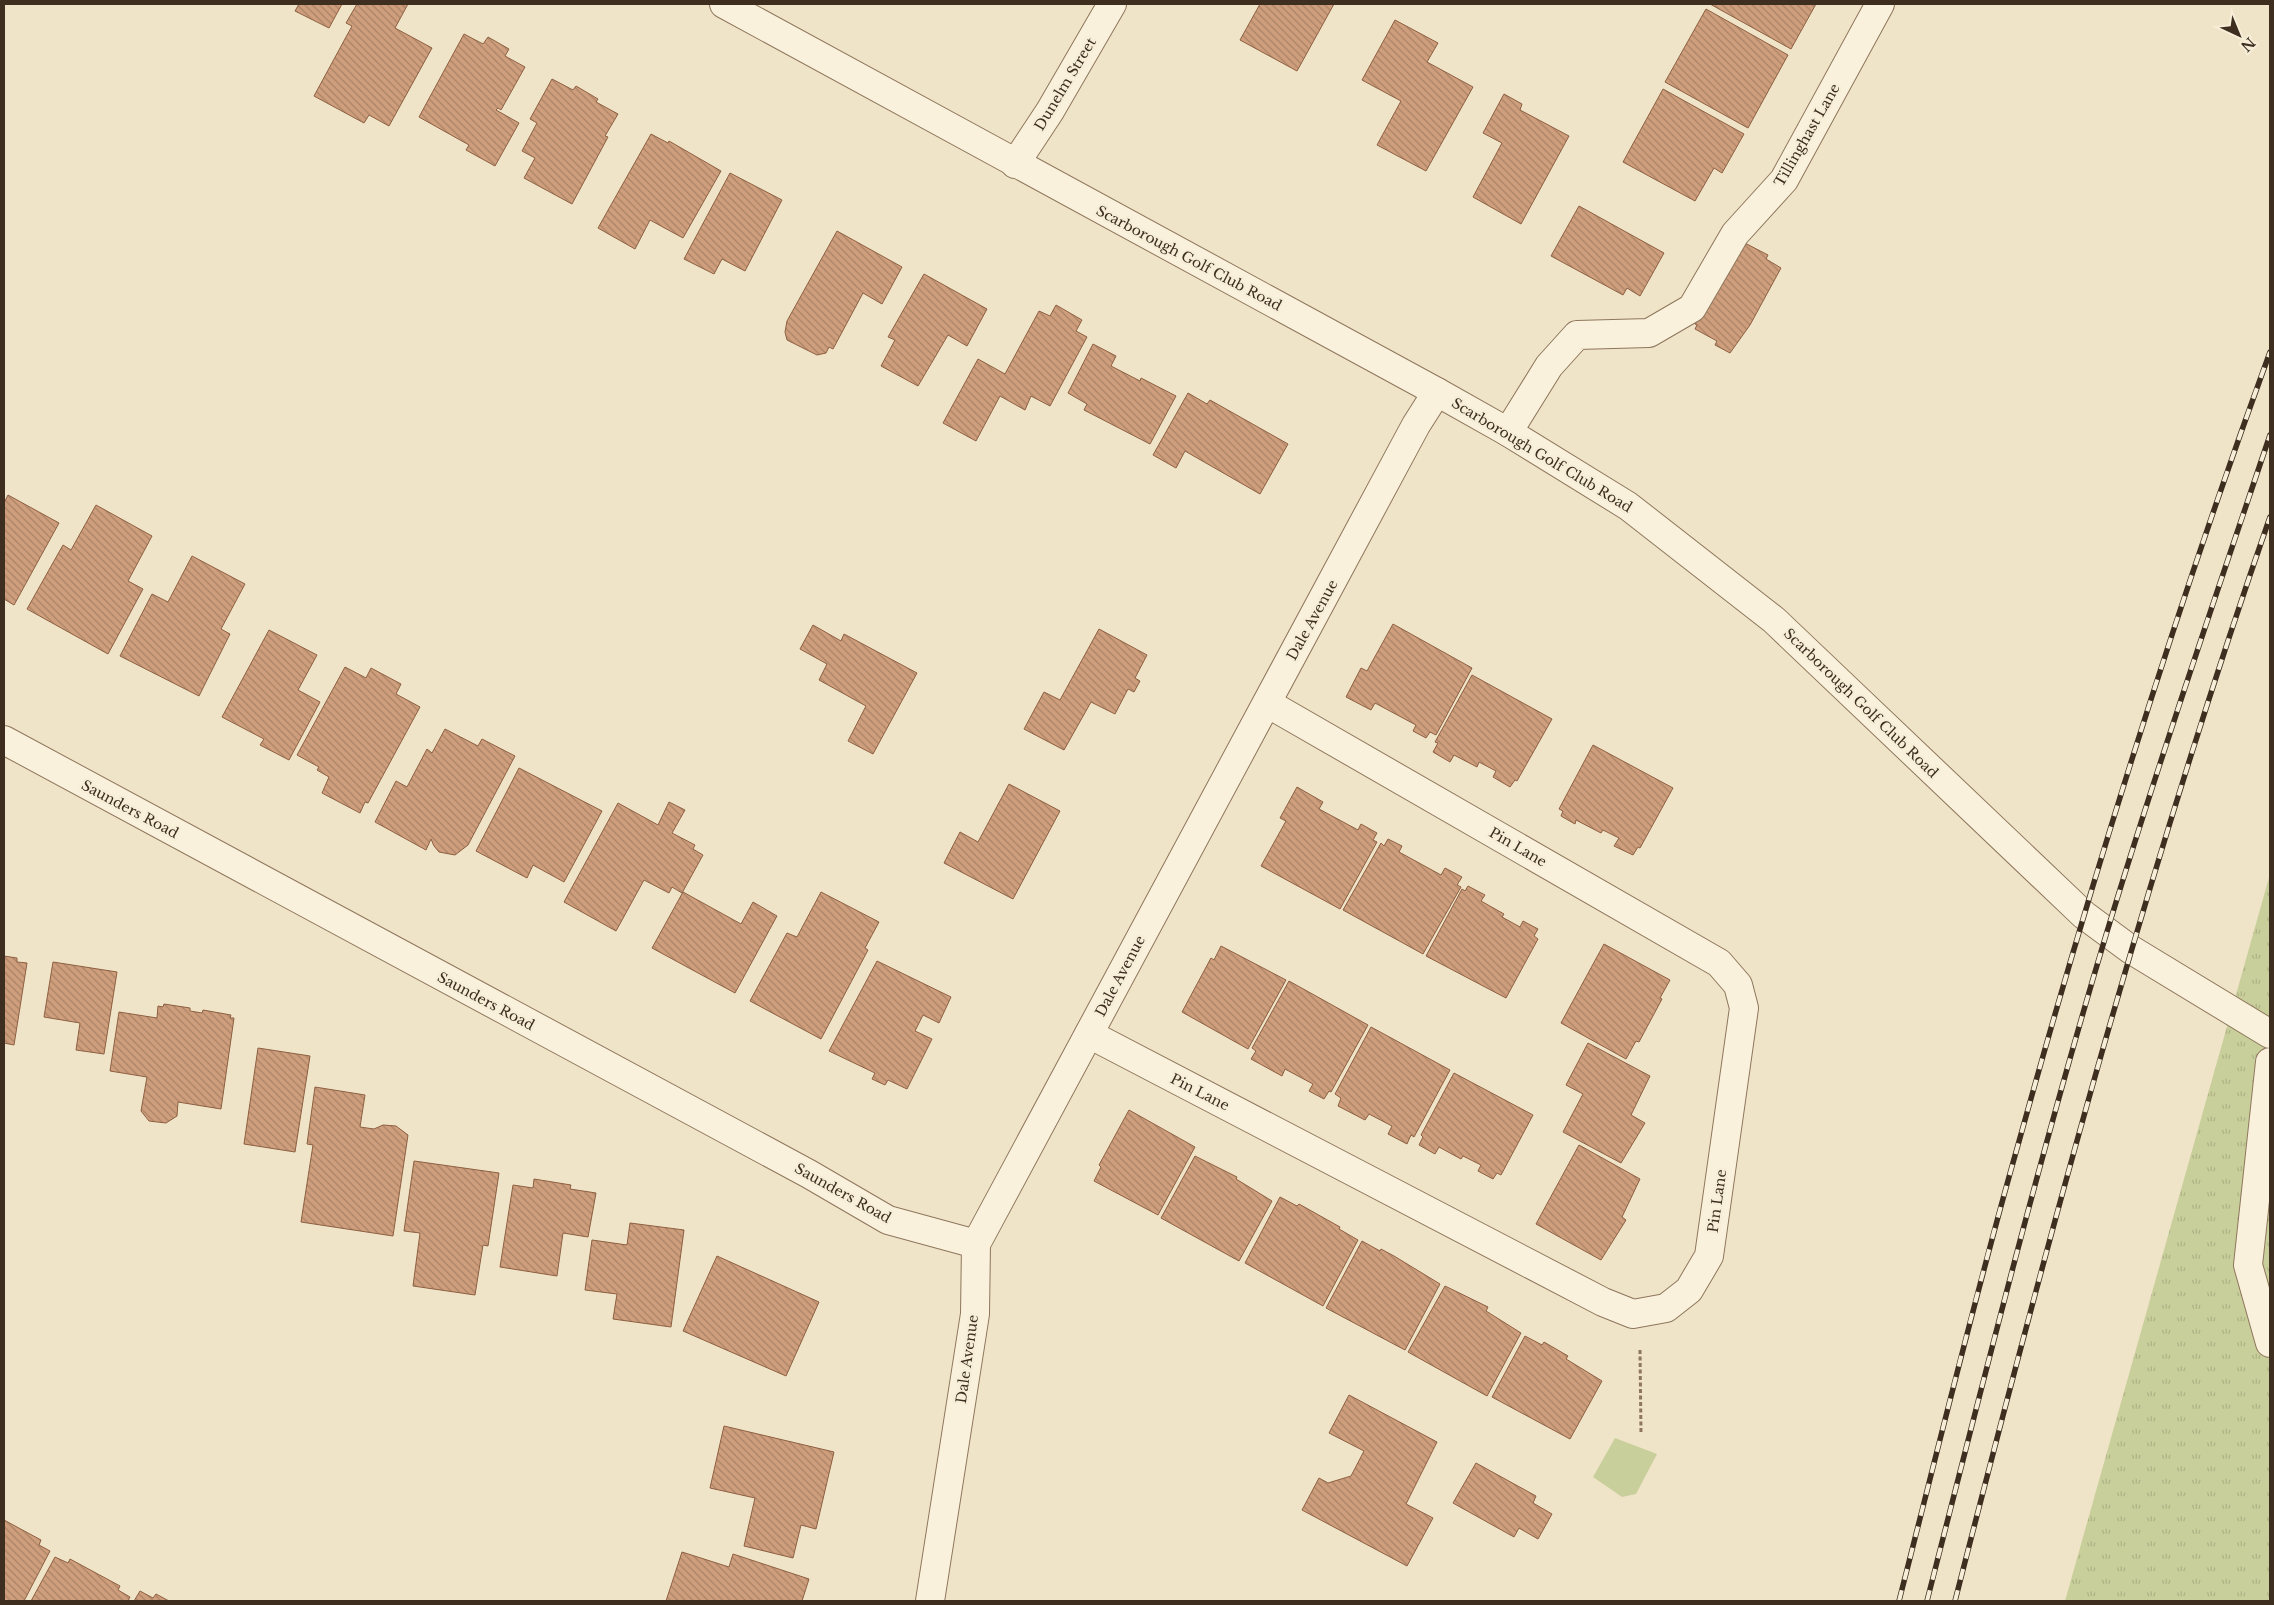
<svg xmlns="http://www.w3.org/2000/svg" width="2274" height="1605" font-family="'Libre Baskerville',serif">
	<defs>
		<pattern id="grass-tufts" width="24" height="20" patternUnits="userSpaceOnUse" patternTransform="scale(1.25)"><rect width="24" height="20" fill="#c9cf9b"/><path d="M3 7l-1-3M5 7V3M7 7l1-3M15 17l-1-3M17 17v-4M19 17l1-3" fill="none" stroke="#aeb285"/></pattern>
		<pattern id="building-back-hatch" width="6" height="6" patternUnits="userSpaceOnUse" patternTransform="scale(1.25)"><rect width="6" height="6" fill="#cf9f7d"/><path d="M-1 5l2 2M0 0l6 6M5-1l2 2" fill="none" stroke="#a98266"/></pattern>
	</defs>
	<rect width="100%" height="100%" fill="#f0e4c8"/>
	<polygon fill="url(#grass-tufts)" points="2270,874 2270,1601 2065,1601"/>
	<polygon fill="#c9cf9b" points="1615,1438 1657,1454 1636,1494 1622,1497 1593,1477"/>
	<g fill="url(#building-back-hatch)" stroke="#8d5f41">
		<polygon points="299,4 342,4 329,28 295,11"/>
		<polygon points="357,4 408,4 395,28 432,48 389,126 369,115 364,123 314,96 352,26 346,23"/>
		<polygon points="1260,4 1334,4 1297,71 1240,40"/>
		<polygon points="1710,4 1816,4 1791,49"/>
		<polygon points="1706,9 1788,55 1748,128 1665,82"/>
		<polygon points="1395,20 1438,43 1427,62 1473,87 1426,171 1377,145 1401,101 1362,80"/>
		<polygon points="464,34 483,44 488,37 509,49 505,56 525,67 501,110 498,108 496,110 519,123 495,166 466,150 469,145 419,117"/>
		<polygon points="552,79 573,90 576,86 598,99 596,102 618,114 605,136 608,137 572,204 524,178 535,158 522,151 537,123 530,119"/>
		<polygon points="1663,89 1744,134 1722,173 1714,168 1695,201 1623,162"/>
		<polygon points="1504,94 1522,104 1520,110 1569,136 1521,224 1473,197 1502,143 1483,133"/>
		<polygon points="651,134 668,143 669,141 721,171 683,238 650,220 635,249 598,228"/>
		<polygon points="730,173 782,200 745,271 722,259 714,274 684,259"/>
		<polygon points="1579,206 1664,253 1640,296 1627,288 1623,295 1551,256"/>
		<polygon points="837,231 902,267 882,304 863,293 833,349 829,347 826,353 817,355 787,340 785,332 787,321"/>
		<polygon points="1741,241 1768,255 1766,259 1781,268 1750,325 1730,353 1715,345 1717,341 1695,329 1697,325 1695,324"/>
		<polygon points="924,274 987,309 967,346 948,335 918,386 881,366 895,340 888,337"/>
		<polygon points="1056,305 1082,320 1076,331 1087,337 1050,406 1031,396 1025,410 1000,396 976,441 943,423 978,359 1005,374 1039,311 1050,316"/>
		<polygon points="1093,344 1116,356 1111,366 1140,381 1141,378 1176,396 1150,444 1084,410 1087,404 1068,393"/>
		<polygon points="1188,393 1207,404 1210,400 1288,444 1260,494 1185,451 1176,468 1153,455"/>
		<polygon points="8,495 59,523 14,605 4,599 4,503"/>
		<polygon points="96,505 152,536 128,581 143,589 108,654 27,609 63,545 71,550"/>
		<polygon points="192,556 245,584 221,629 230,634 199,696 120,656 152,594 168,602"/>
		<polygon points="1393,624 1472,668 1436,735 1430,732 1426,738 1413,731 1416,725 1375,703 1371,710 1346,697 1361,668 1367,671"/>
		<polygon points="813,625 841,641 844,634 917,673 873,754 848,741 866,706 819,680 827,664 800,649"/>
		<polygon points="1099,629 1147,655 1135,678 1140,681 1134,692 1128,689 1115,714 1091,702 1064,750 1024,729 1044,692 1060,700"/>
		<polygon points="269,630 317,655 298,690 320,702 289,760 260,745 264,739 222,717"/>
		<polygon points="345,667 366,678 371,668 401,684 396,694 420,707 368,803 365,802 360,813 322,793 329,777 317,770 319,767 297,755"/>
		<polygon points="1472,675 1552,719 1517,781 1515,780 1510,787 1493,777 1496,771 1479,762 1477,767 1454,755 1450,762 1433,752 1438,743 1435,742"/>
		<polygon points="445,729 478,746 482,739 515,756 468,845 455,855 439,852 434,846 431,839 426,850 375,822 396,781 407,787 427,749 432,753"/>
		<polygon points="1593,745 1673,788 1640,848 1638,847 1633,855 1614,846 1619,838 1603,830 1601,833 1576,820 1575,824 1561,816 1563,811 1559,809"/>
		<polygon points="519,768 602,811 564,882 533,865 527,878 476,851"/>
		<polygon points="1009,784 1060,811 1013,899 944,863 960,832 978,842"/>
		<polygon points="1297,787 1323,802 1319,809 1358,830 1361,824 1377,833 1373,840 1377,842 1340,909 1261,866 1286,821 1280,818"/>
		<polygon points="669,802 685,810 672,833 695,845 693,849 703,855 682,893 672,887 669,893 644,880 616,931 564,902 618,803 658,825"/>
		<polygon points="1388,839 1402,846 1399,852 1441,875 1445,868 1462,877 1457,885 1461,887 1423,954 1343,910 1381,843 1384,846"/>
		<polygon points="1468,886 1485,895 1481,901 1504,914 1502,917 1520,927 1523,921 1538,929 1534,936 1538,939 1506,998 1426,956 1462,889 1465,891"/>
		<polygon points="683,892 741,924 753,902 777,916 735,993 652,948"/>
		<polygon points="821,892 879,922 865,948 868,950 821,1039 750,1001 787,933 797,937"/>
		<polygon points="1604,944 1670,980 1660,998 1662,999 1639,1042 1636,1041 1626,1059 1561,1023"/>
		<polygon points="1221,946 1286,980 1248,1049 1182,1012 1211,958 1214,960"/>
		<polygon points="4,956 17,958 17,962 27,963 14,1045 4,1043"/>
		<polygon points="877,961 951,997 939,1023 923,1015 915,1031 932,1039 907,1089 888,1080 885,1085 872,1079 875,1073 829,1051"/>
		<polygon points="53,962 117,972 104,1054 76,1050 80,1023 44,1017"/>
		<polygon points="1289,981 1368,1025 1331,1092 1329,1091 1324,1099 1309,1091 1313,1084 1285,1069 1282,1076 1251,1059 1256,1051 1252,1048"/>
		<polygon points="164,1004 190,1008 190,1011 202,1013 203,1010 231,1015 230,1018 234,1018 221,1109 178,1102 177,1116 166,1123 149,1121 141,1111 147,1077 110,1071 119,1012 157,1018 158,1006 163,1007"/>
		<polygon points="1371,1027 1450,1070 1414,1137 1411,1135 1407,1144 1388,1134 1392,1126 1369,1114 1365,1120 1338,1106 1341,1098 1335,1094"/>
		<polygon points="1588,1043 1650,1076 1631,1115 1645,1123 1621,1163 1563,1132 1583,1094 1566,1085"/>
		<polygon points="258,1048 310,1056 295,1152 244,1144"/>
		<polygon points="1454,1073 1533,1115 1501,1175 1497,1173 1493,1179 1478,1171 1481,1165 1463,1156 1461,1159 1439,1147 1435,1154 1419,1145 1423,1137 1421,1135"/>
		<polygon points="315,1087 365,1095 360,1127 374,1129 383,1125 396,1126 408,1135 393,1236 301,1222 313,1145 307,1144"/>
		<polygon points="1129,1110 1195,1147 1158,1215 1094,1181 1101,1167 1099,1165"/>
		<polygon points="1579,1145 1640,1179 1622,1217 1626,1220 1601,1260 1536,1224"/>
		<polygon points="1195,1156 1237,1177 1236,1179 1272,1201 1239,1261 1161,1218"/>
		<polygon points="414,1161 499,1173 488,1246 483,1245 475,1295 413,1286 420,1233 404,1231"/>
		<polygon points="534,1179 571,1185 570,1189 596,1193 588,1237 563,1233 557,1276 500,1267 513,1185 533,1188"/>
		<polygon points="1280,1197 1297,1206 1299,1204 1340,1227 1339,1229 1358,1240 1323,1306 1245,1263"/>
		<polygon points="630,1223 684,1230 671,1327 613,1319 617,1294 585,1290 592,1240 627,1245"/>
		<polygon points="1362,1241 1380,1251 1381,1249 1394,1256 1440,1284 1405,1350 1326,1308"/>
		<polygon points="717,1256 819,1302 786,1376 683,1331"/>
		<polygon points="1445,1286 1488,1307 1486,1311 1521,1333 1487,1396 1408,1352"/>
		<polygon points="1525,1336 1542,1345 1544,1342 1568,1356 1566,1359 1602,1381 1570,1439 1492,1397"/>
		<polygon points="1349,1395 1437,1442 1406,1504 1433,1518 1407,1566 1302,1510 1319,1478 1328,1483 1351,1476 1364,1451 1329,1433"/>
		<polygon points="724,1426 834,1452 816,1529 801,1525 793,1558 744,1546 755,1498 710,1488"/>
		<polygon points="1476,1463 1536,1496 1533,1503 1552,1514 1538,1539 1519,1528 1514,1537 1453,1503"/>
		<polygon points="4,1520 41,1540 39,1545 50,1551 24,1601 4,1601"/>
		<polygon points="682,1552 729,1567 733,1554 809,1579 802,1601 666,1601"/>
		<polygon points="55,1557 68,1563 70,1559 120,1586 118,1590 130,1597 128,1601 31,1601"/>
		<polygon points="140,1591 153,1598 156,1594 169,1601 134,1601"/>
	</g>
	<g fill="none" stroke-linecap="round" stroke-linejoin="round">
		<defs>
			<g id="minor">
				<polyline points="724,4 1437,392 1508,432 1628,506 1774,620 2084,915 2130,949 2270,1034"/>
				<polyline points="1015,164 1050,111 1112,4"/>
				<polyline points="1508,432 1549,366 1577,335 1649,333 1692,308 1735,234 1784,180 1880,4"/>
				<polyline points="4,740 809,1174 888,1220 976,1244"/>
				<polyline points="1089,1034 1603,1302 1633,1314 1666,1308 1689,1290 1709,1256 1744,1008 1738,985 1719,963 1267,703"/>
				<polyline points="2270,1062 2248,1265 2270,1343"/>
				<polyline points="930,1601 975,1314 976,1244 1416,425 1437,392"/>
			</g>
		</defs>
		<use href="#minor" stroke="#8d765c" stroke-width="30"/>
		<polyline stroke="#8d765c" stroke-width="3" stroke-dasharray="4 2.5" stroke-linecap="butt" points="1640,1350 1641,1434"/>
		<use href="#minor" stroke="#faf1dc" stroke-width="28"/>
		<defs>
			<g id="rail">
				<path d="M1899 1601C1938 1449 1975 1296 2018 1145 2092 878 2175 612 2270 352"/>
				<path d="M1927 1601C1984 1378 2040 1155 2106 935 2157 767 2214 601 2270 435"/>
				<path d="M1955 1601C2048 1237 2146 873 2270 517"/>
			</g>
		</defs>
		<use href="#rail" stroke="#3d2e20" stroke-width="5.5"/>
		<use href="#rail" stroke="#f7eed8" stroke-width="4" stroke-dasharray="11" stroke-linecap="butt"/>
	</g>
	<g text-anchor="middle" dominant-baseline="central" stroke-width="5" stroke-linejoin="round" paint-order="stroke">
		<g font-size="14" fill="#3d2e20" stroke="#f7eed8">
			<text transform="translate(1065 84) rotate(-59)">Dunelm Street</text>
			<text transform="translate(1807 135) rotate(-60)">Tillinghast Lane</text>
			<text transform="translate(1189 258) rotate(28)">Scarborough Golf Club Road</text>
			<text transform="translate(1542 455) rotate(31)">Scarborough Golf Club Road</text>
			<text transform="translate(1312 620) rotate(-61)">Dale Avenue</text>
			<text transform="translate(1861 703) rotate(44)">Scarborough Golf Club Road</text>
			<text transform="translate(130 809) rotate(28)">Saunders Road</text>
			<text transform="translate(1518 847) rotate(30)">Pin Lane</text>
			<text transform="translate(1120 976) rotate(-62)">Dale Avenue</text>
			<text transform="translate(486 1001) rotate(28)">Saunders Road</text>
			<text transform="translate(1200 1092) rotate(27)">Pin Lane</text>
			<text transform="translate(843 1193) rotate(29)">Saunders Road</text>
			<text transform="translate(1717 1201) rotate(-82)">Pin Lane</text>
			<text transform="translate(967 1359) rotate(-82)">Dale Avenue</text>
		</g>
	</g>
	<rect width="2274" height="1605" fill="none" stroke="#3d2e20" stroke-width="10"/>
	<g transform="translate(2239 35) rotate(136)" stroke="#f7eed8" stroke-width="4" paint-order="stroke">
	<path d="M0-4L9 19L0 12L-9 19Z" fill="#3d2e20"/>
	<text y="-8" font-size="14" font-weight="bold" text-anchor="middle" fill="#3d2e20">N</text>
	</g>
</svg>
